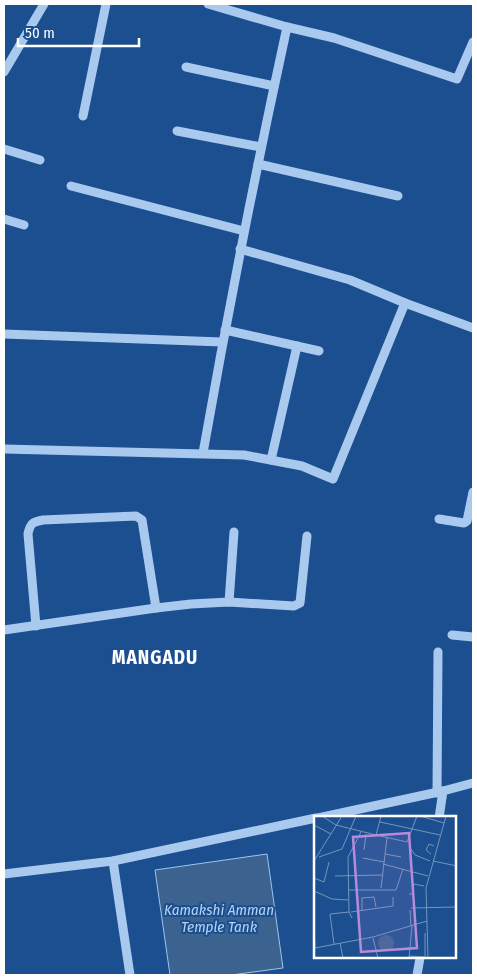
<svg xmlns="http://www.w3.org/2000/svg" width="477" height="979" font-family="'Fira Sans Condensed',sans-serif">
	<rect width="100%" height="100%" fill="#1b4f8f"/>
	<polygon fill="#3c6290" stroke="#9cc4f0" points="267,854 283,968 231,975 170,975 155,870"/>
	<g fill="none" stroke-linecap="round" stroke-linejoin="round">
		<g stroke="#a9c9ee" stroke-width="9">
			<polyline points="208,4 287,27 334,38 457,79 473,42"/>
			<polyline points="186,67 274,86"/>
			<polyline points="4,72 44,4"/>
			<polyline points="83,116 106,4"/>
			<polyline points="177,131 261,147"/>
			<polyline points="4,149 40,160"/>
			<polyline points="258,164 398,196"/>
			<polyline points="71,186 244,231"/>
			<polyline points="4,219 24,225"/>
			<polyline points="240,249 350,280 405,303 473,328"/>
			<polyline points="225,330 319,351"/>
			<polyline points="4,334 222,342"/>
			<polyline points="4,449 244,455 302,466 333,479 405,303"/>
			<path d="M203 453C228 311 256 169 287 27"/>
			<polyline points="271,460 297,346"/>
			<polyline points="439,519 464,523 467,521 473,492"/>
			<polyline points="229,602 234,532"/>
			<path d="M36 626 28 534C30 523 33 522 43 520L136 516 142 520 156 608"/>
			<polyline points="4,630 156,608 191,604 229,602 294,606 300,603 307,536"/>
			<polyline points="452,635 473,637"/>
			<polyline points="437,793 438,652"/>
			<polyline points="318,818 443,791 473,783"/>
			<polyline points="439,818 443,791"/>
			<polyline points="113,861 130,975"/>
			<polyline points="4,874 113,861 316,818"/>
			<polyline points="417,975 420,958"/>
		</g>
	</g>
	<g text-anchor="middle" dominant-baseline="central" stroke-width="4" stroke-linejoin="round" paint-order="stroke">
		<g font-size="15" font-style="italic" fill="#b5d3f5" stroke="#1b4f8f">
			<text x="219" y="910">Kamakshi Amman<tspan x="219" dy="17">Temple Tank</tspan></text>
		</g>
		<g font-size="19" font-weight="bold" letter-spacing="1" fill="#fff" stroke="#1b4f8f">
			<text x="155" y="657">MANGADU</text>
		</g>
	</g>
	<g transform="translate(314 816)">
		<rect width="142" height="142" fill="#1b4f8f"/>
		<path d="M64 127a8 8 0 1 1 16 0a8 8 0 1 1-16 0Z" fill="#3c6290"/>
		<path fill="none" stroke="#7695bc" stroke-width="1" d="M8 0 22 9 62 19 67 0M106 0 130 7M66 6 126 19M0 9 17 18M62 19 93 26 103 0M97 33 101 39 116 45M50 34 52 18M71 38 87 41M117 38 112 34 115 28 120 30M5 41 28 33 42 0M49 42 70 46M0 45 28 0M119 45 143 50M69 48 114 60M21 60 68 59M0 62 10 66 15 46M67 72 73 22M34 74H82L89 53M0 75 18 83 34 84M95 78H98L100 68 110 70M97 92 143 91M48 94V82L60 81 62 91M96 94 97 110M37 96 79 90V81M38 102 35 96 34 41 47 16M0 115 1 132 59 121 113 105M59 122 64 142M26 127 29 142M20 128 16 98 35 96M95 140 111 141M95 142 98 110M111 142V117M114 142 112 72 132 0"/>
		<path fill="#b68bdc" fill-opacity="0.15" stroke="#b68bdc" stroke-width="2.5" d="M95 17 103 132 47 136 39 21Z"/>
		<rect width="142" height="142" fill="none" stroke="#fff" stroke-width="2.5"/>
	</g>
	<rect width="477" height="979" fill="none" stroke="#ffffff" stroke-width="10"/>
	<path d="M18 38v8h121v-8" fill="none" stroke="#ffffff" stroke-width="2.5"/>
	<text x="25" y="38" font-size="15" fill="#ffffff" stroke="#1b4f8f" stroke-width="4" paint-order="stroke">50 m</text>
</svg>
